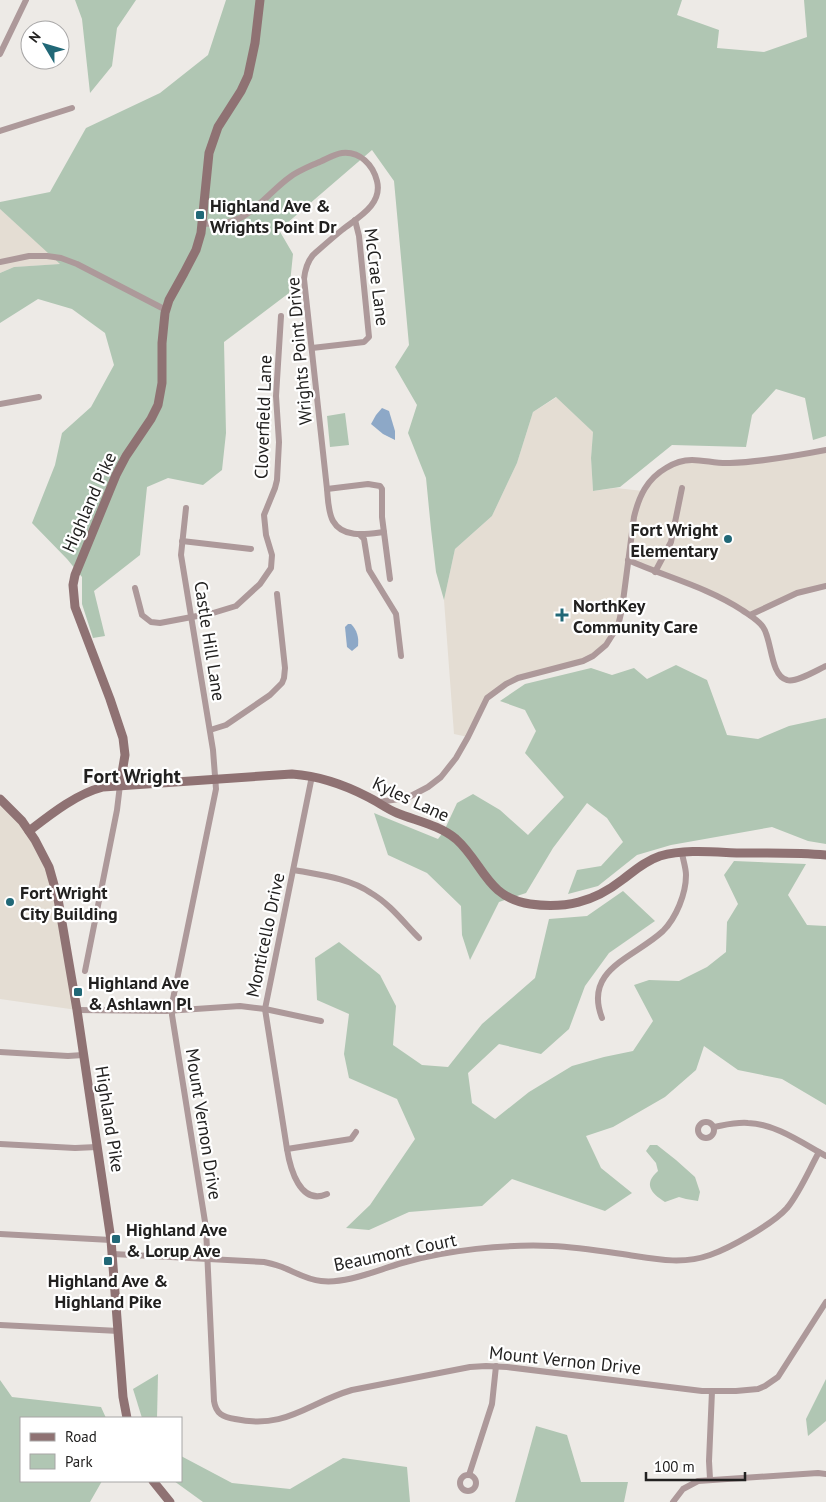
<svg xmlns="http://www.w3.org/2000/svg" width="826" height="1502" font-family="'PT Sans',sans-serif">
	<rect width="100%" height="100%" fill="#edeae6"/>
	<g fill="#e4ddd3">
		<polygon points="0,209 61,264 14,267 0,273"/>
		<polygon points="557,397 593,432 591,458 593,491 616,488 643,491 648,483 681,461 718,463 826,450 826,586 797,593 750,615 734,604 628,560 618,626 593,656 518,678 487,698 468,737 454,734 444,600 455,549 492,516 517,463 533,412"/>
		<polygon points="0,799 12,810 49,867 77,1010 0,999"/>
	</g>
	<g fill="#b0c6b3">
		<polygon points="75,0 136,0 117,28 112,66 90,93 82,19"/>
		<polygon points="226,0 682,0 677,15 719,30 717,48 764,52 807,37 804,0 826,0 826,436 813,440 805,398 776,389 752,415 746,447 672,445 620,487 593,491 591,458 593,432 556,397 533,412 517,463 492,516 455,549 444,600 436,572 431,529 426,478 408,433 417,405 395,367 409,345 394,181 372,150 279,230 293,254 289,293 224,342 226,433 222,470 203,485 168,478 147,487 140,555 94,591 105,636 93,638 82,604 82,577 67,559 32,523 55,465 62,433 91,407 114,365 105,333 72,309 38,299 0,323 0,273 14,267 60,264 0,209 0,202 50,192 86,128 160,93 208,55"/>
		<polygon points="345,413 349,445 330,447 327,416"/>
		<polygon points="676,665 707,680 727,735 758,739 789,726 826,718 826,844 808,841 772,827 671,845 637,855 598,886 568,894 577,870 601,866 623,842 607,818 587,803 553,848 526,893 499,902 470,960 462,935 461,906 427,873 388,855 374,813 438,839 444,831 457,803 473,794 500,810 528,835 564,797 525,753 536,731 525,710 500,701 525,684 591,668 612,675 634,668 647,679"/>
		<polygon points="734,861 806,864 788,895 807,925 826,926 826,1105 782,1079 738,1070 704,1046 696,1070 665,1097 613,1127 586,1136 601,1168 632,1193 605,1211 512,1179 482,1206 409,1212 369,1230 346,1228 370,1205 415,1139 397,1099 349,1078 344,1054 349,1014 317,1000 315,958 339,942 380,975 396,1006 393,1045 422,1065 448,1067 482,1024 535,978 549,919 587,916 623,891 655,921 609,953 585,986 569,1029 541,1054 499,1044 468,1073 472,1103 495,1119 529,1092 572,1066 604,1057 633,1051 653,1021 634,985 649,980 679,981 707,967 726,952 727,922 738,904 724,875"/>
		<path d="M650 1145H657L676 1160 695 1177 700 1192 698 1201 686 1199 679 1197 665 1202C651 1193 643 1184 658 1171L656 1163 646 1151Z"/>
		<polygon points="158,1374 157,1418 142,1418 133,1389"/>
		<polygon points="826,1379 826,1421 808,1436 806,1419"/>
		<polygon points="0,1380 12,1397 101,1407 106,1418 21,1418 21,1481 102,1481 90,1502 0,1502"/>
		<polygon points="536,1426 567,1435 581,1482 628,1482 624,1502 515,1502"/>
		<polygon points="181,1456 232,1483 290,1489 343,1458 407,1467 410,1502 203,1502 174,1481 181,1481"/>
	</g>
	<g fill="#8da8c7">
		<polygon points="382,408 389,411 395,431 395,440 383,434 371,424 376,415"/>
		<path d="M348 624H351C357 630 359 637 358 646L352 651 347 647 345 627Z"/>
	</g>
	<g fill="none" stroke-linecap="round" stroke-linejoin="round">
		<g stroke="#ad999a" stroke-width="6">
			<polyline points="0,54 26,0"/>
			<polyline points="0,131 72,108"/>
			<path d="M203 224C216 223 229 224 240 218 259 208 273 189 290 177 298 171 308 167 317 163 325 160 334 154 342 153 360 151 373 165 377 181 383 205 357 218 342 230 332 238 322 247 313 255 307 262 305 270 304 279L327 489C328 499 328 512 333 521 343 539 368 534 384 532"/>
			<polyline points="0,262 29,256 47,256 61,258 77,264 166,310"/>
			<polyline points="312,348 364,342 369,337 359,236 355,220"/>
			<polyline points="0,404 39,397"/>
			<polyline points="327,489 368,484 380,486 382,489 382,517 390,579"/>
			<path d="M186 508 181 555 213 750 216 789 173 999 172 1015 206 1228 214 1401C216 1414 223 1417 235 1419 286 1430 307 1403 352 1390L470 1367 486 1366 507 1367 702 1391H736L758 1389 765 1386 778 1377 826 1302"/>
			<polyline points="360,535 364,539 369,570 396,614 401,656"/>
			<polyline points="182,541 251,549"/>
			<path d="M628 560C666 577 707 587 742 610 749 615 758 620 763 627 772 639 770 676 787 680 796 683 817 670 826 666"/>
			<polyline points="655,572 671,542 682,488"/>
			<polyline points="135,588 142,615 151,622 160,623 213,613 236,606 260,584 271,568 272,555 266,535 264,515 275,488 277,480 279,442 276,396 281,316"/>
			<polyline points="750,615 797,593 826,586"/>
			<polyline points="210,730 226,725 270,695 282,683 284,678 285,668 277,594"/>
			<path d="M312 776 265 1009 287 1149C290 1168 300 1206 327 1194"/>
			<path d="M378 802 407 798 428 787 441 777 456 758 468 737 487 698 506 684 518 678 583 661 593 656 606 645 618 626 622 609 634 517C639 496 647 479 666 468 674 463 683 460 692 460 705 460 717 464 730 463 762 462 795 456 826 450"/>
			<path d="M294 870C320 875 349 878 371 893 390 904 404 923 419 938"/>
			<polyline points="85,971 117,810 120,785"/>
			<polyline points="77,1010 166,1011 240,1006 265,1009 321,1021"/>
			<path d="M602 1018C583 969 634 958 663 931 676 918 686 894 686 875 686 868 683 860 682 853"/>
			<polyline points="0,1052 68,1056 83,1055"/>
			<circle cx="706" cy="1130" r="8"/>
			<path d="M714 1127C725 1125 736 1122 748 1123 776 1124 802 1143 826 1156"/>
			<polyline points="0,1144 75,1148 97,1147"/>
			<polyline points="287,1149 351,1139 356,1132"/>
			<polyline points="0,1234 111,1240"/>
			<path d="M113 1254 264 1262C270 1263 276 1265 282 1267 295 1272 307 1280 321 1281 347 1284 377 1270 402 1263 448 1250 504 1244 552 1246 580 1247 607 1252 635 1256 660 1260 685 1264 710 1255 730 1248 773 1224 787 1208 800 1192 809 1170 819 1152"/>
			<polyline points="0,1325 119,1331"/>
			<circle cx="468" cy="1483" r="8"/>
			<polyline points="469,1475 492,1404 496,1366"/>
			<polyline points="710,1479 709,1461 712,1391"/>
			<polyline points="673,1502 683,1489 698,1481 818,1473 826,1474"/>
		</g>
		<g stroke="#8f7273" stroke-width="9">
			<polyline points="120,785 125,755 123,738 110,699 75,607 73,585 75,575 116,475 126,456 151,419 158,405 162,383 162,343 165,313 169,300 184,273 196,250 201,233 209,153 218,127 241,91 248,76 255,43 260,0"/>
			<polyline points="0,799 22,821 35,840 49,867 58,899 77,1010 111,1240 123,1397 127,1418"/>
			<path d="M29 831C51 814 76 794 103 787L292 774C320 776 343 784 368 797 378 802 387 809 397 813 417 821 439 825 456 839 483 863 487 898 530 904 565 909 594 902 622 880 634 871 645 861 660 856 685 849 713 852 739 853 768 853 797 852 826 855"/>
			<polyline points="153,1481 170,1502"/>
		</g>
	</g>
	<g fill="#216877" stroke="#fff" stroke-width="2">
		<rect x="195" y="210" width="10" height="10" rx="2.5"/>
		<circle cx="728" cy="539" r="5"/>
		<path d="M559.5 607.5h5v5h5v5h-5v5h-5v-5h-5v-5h5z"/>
		<circle cx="10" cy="902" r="5"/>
		<rect x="73" y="987" width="10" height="10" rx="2.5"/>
		<rect x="111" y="1234" width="10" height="10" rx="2.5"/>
		<rect x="103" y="1256" width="10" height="10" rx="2.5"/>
	</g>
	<g text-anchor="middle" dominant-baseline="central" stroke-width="4.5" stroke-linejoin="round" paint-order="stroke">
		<g font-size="18" font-weight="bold" fill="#222120" stroke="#fff" text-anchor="start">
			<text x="210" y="205">Highland Ave &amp;<tspan x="210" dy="21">Wrights Point Dr</tspan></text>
			<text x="718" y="529" text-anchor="end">Fort Wright<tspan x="718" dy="21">Elementary</tspan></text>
			<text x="573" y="605">NorthKey<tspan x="573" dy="21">Community Care</tspan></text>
			<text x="20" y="892">Fort Wright<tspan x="20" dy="21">City Building</tspan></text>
			<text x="88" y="982">Highland Ave<tspan x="88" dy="21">&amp; Ashlawn Pl</tspan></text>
			<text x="126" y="1229">Highland Ave<tspan x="126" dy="21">&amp; Lorup Ave</tspan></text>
			<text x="108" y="1280" text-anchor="middle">Highland Ave &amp;<tspan x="108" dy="21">Highland Pike</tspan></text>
		</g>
		<g font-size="18" fill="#222120" stroke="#fff">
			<text transform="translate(377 277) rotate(83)">McCrae Lane</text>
			<text transform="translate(299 351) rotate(-95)">Wrights Point Drive</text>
			<text transform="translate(263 417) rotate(-88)">Cloverfield Lane</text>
			<text transform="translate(89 502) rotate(-66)">Highland Pike</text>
			<text transform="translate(210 641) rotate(81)">Castle Hill Lane</text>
			<text transform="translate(411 799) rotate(25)">Kyles Lane</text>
			<text transform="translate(265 935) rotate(-78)">Monticello Drive</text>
			<text transform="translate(110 1119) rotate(81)">Highland Pike</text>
			<text transform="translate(204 1124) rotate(81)">Mount Vernon Drive</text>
			<text transform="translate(395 1252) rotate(-12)">Beaumont Court</text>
			<text transform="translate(565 1360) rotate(6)">Mount Vernon Drive</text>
		</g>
		<g font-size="20" font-weight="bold" fill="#222120" stroke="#fff">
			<text x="132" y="776">Fort Wright</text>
		</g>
	</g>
	<rect x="20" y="1417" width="162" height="65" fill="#ffffff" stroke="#a7a6a6"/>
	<rect x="30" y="1433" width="25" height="8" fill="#8f7273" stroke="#a7a6a6"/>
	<text x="65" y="1442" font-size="15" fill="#222120">Road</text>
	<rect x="30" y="1454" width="25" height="15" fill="#b0c6b3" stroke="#a7a6a6"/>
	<text x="65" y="1467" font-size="15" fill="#222120">Park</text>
	<g transform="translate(45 45) rotate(308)"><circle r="24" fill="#ffffff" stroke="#a7a6a6"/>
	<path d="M0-4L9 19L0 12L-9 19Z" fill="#216877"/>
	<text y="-8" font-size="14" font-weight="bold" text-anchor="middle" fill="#222120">N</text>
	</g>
	<path d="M646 1472v8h99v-8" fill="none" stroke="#222120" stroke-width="2.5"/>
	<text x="654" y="1472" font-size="15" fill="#222120" stroke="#ffffff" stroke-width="4" paint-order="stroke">100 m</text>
</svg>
